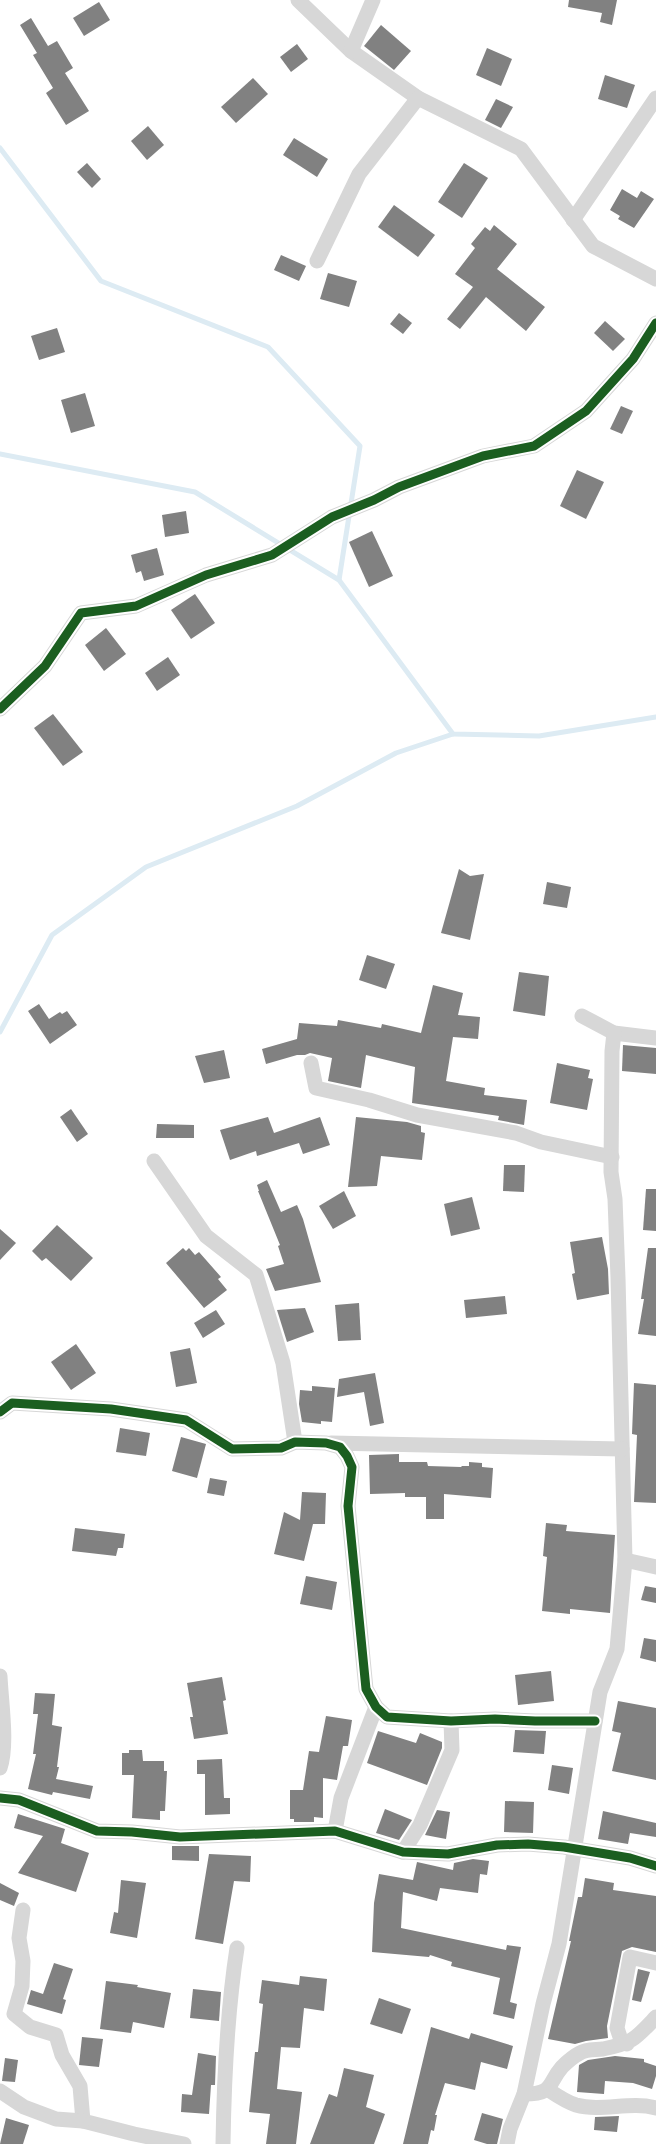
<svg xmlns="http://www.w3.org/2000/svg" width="656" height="2144" font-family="'Public Sans',sans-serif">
	<rect width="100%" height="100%" fill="#fff"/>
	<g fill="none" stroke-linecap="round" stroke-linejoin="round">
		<g stroke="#ddebf3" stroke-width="5">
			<polyline points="0,148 101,281 268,347 360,446 339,580"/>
			<polyline points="0,454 195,492 339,580 453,734 539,736 656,717"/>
			<polyline points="0,1032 52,935 146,867 297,806 396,753 453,734"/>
		</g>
	</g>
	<g fill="#818181">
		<polygon points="569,0 617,0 612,25 600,22 602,13 568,7"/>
		<polygon points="99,2 110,20 84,36 73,18"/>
		<polygon points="31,18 48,46 57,41 73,68 65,73 89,111 66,125 46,93 53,88 33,55 37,53 20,25"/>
		<polygon points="381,25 411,51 394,70 364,46"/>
		<polygon points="297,44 308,59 291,72 280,57"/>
		<polygon points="487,48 512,59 501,86 476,75"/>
		<polygon points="605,75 635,85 627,108 598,99"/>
		<polygon points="253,78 268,94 236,123 221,107"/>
		<polygon points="496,99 513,107 501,128 485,120"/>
		<polygon points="148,126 164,145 147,160 131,141"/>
		<polygon points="294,138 328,159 317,177 283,155"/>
		<polygon points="87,163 101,179 92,188 77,172"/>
		<polygon points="464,163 488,178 462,218 438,202"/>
		<polygon points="622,189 637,198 641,191 654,199 634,228 618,219 620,216 610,210"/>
		<polygon points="394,205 435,235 418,257 378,227"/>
		<polygon points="494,225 517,244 497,269 545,307 526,331 486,297 460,329 447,319 473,287 455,274 475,248 471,244 485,227 490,231"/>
		<polygon points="281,255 306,266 299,281 274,270"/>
		<polygon points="328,273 357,281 349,307 320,299"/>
		<polygon points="399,313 412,323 403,334 390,324"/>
		<polygon points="605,321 625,339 613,351 594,333"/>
		<polygon points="57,328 65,352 39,360 31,336"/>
		<polygon points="85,393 95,426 71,433 61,400"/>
		<polygon points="621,406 633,411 622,434 610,429"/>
		<polygon points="577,470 604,482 586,519 560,506"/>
		<polygon points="186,511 189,533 165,537 162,515"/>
		<polygon points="372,531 393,576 369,587 349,542"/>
		<polygon points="157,548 164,575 144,581 141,571 136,573 131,555"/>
		<polygon points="195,594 215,623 191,639 171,610"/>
		<polygon points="106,628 126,654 104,671 85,645"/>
		<polygon points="168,657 180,675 157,691 145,673"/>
		<polygon points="53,714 83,752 63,766 34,728"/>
		<polygon points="459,869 470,876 484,874 470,940 441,933"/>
		<polygon points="547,882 571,887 567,908 543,904"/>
		<polygon points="367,955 395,964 386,989 359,980"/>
		<polygon points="519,972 549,976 545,1016 513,1011"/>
		<polygon points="433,985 463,993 458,1015 480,1017 478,1039 453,1037 446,1081 485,1088 484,1095 527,1100 524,1125 498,1120 499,1116 412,1103 415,1067 366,1055 361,1088 328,1081 332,1058 310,1053 305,1055 297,1055 266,1064 262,1049 297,1039 299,1023 337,1026 338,1020 381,1028 382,1024 421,1033"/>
		<polygon points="39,1004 49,1019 60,1012 62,1014 67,1011 77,1025 50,1044 28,1011"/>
		<polygon points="623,1045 656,1048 656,1074 622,1071"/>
		<polygon points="224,1050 230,1078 204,1083 195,1056"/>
		<polygon points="557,1063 590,1070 588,1078 593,1079 587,1110 550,1103"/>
		<polygon points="71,1109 88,1134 77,1142 60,1117"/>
		<polygon points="268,1117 274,1133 320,1117 330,1145 303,1154 299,1143 257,1156 256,1151 230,1160 220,1130"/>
		<polygon points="356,1117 407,1122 421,1126 421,1132 425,1133 422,1160 381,1156 377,1186 348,1187"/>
		<polygon points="157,1124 194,1125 194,1138 156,1138"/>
		<polygon points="504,1165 525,1165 524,1192 503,1191"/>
		<polygon points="267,1180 281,1212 297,1205 303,1219 321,1282 275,1291 266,1269 284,1264 278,1246 280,1245 258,1191 259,1191 257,1185"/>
		<polygon points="646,1189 656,1189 656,1231 643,1230"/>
		<polygon points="344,1191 356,1216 333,1229 319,1206"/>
		<polygon points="472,1197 480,1229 451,1236 444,1204"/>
		<polygon points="57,1225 93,1258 71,1281 46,1258 42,1261 32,1251"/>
		<polygon points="0,1229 16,1243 0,1260"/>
		<polygon points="602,1237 608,1269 609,1294 577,1300 572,1274 575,1273 570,1242"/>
		<polygon points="183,1248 186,1251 189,1248 195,1255 199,1252 221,1277 218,1279 227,1290 204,1308 166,1263"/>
		<polygon points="648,1248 656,1248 656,1336 638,1334 644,1299 641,1299"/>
		<polygon points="505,1296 507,1314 466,1318 464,1300"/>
		<polygon points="359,1303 361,1340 338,1341 335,1305"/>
		<polygon points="305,1308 314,1332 287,1342 277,1310"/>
		<polygon points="216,1310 225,1324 203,1338 194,1323"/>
		<polygon points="76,1344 96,1373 71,1390 51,1362"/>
		<polygon points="190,1348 197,1383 176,1387 170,1352"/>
		<polygon points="375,1373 384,1423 370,1426 364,1392 337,1397 339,1379"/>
		<polygon points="634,1383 656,1385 656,1503 634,1502 637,1435 632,1434"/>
		<polygon points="312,1386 335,1388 332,1422 321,1421 321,1424 302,1422 299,1404 300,1390 312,1391"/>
		<polygon points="120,1428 150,1433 146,1456 116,1452"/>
		<polygon points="181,1437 206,1444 197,1478 172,1471"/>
		<polygon points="399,1454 399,1462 427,1462 428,1466 461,1467 462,1466 469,1466 469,1462 482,1463 482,1467 493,1468 491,1498 444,1494 444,1519 426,1519 426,1497 405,1497 405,1493 370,1494 369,1455"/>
		<polygon points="210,1478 227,1481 224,1496 207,1493"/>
		<polygon points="302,1492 326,1493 325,1524 313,1524 304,1561 274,1554 284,1512 300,1520"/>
		<polygon points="546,1523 567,1525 566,1531 615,1535 610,1613 570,1609 570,1614 542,1611 547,1557 543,1556"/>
		<polygon points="75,1528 125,1534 123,1548 118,1548 116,1556 72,1551"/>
		<polygon points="306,1576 337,1582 332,1610 300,1604"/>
		<polygon points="645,1586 656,1588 656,1603 641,1600"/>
		<polygon points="644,1638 656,1640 656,1662 640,1658"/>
		<polygon points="551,1671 554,1701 518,1705 515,1675"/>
		<polygon points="222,1677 226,1700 223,1701 228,1734 194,1739 190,1717 193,1717 187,1683"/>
		<polygon points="35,1693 55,1694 52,1725 62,1727 57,1767 59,1767 56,1779 93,1786 90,1799 53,1792 52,1795 28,1789 36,1754 33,1754 38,1714 33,1714"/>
		<polygon points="618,1701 656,1708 656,1780 612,1771 621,1733 612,1731"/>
		<polygon points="326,1716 352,1720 348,1746 343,1746 337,1780 323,1778 323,1818 314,1817 314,1822 294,1822 294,1819 290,1819 290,1790 303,1790 309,1751 319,1752"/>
		<polygon points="515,1730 546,1731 544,1754 513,1752"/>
		<polygon points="378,1731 416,1743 420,1733 442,1742 442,1748 427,1785 367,1763"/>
		<polygon points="129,1750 142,1750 143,1761 164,1761 164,1771 167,1771 165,1811 160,1811 160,1820 132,1818 134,1775 122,1775 122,1753 129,1753"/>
		<polygon points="222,1759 224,1798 230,1798 230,1814 205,1815 205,1774 197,1774 197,1760"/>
		<polygon points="552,1765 573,1768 569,1794 548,1790"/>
		<polygon points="505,1801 534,1802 533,1833 504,1832"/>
		<polygon points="385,1809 412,1820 399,1840 376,1833"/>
		<polygon points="437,1810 450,1812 446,1839 425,1835"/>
		<polygon points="603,1811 656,1823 656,1837 630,1833 628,1844 598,1839"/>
		<polygon points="18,1814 65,1829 61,1843 89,1853 76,1892 18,1873 43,1836 14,1828"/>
		<polygon points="172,1846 199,1846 199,1861 172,1860"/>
		<polygon points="209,1854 251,1856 250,1882 234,1881 223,1944 195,1939"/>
		<polygon points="473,1859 489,1861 487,1875 480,1874 478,1893 440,1888 437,1901 403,1892 401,1928 506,1950 507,1945 521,1947 510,2002 517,2004 514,2019 493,2014 500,1978 451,1966 452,1962 430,1955 429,1957 372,1952 374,1903 379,1874 413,1880 417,1862 453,1870 454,1863"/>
		<polygon points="585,1878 614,1883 613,1890 656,1896 656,1952 632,1947 622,1951 607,2026 608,2038 586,2041 575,2044 548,2039 571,1941 569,1941 578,1897 582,1897"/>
		<polygon points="121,1880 146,1883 137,1938 110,1933 114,1912 118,1913"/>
		<polygon points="0,1883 19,1893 14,1906 0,1900"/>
		<polygon points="54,1963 73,1969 63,1999 66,2000 62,2014 27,2004 31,1990 43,1994"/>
		<polygon points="638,1969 650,1972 641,2002 632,2000"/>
		<polygon points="300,1976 327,1979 324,2011 304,2008 300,2048 281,2047 277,2089 302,2092 296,2144 266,2144 270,2114 249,2112 255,2052 258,2052 263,2004 259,2003 262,1980 299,1985"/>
		<polygon points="106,1981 138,1985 137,1987 171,1993 164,2028 133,2022 131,2033 100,2029"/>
		<polygon points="193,1989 221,1992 219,2021 190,2018"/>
		<polygon points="379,1998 411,2009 402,2034 370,2024"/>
		<polygon points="431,2027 469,2039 471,2033 513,2046 507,2069 481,2062 475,2090 445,2083 435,2115 437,2115 434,2131 431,2130 428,2144 403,2144"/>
		<polygon points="82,2037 103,2039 99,2067 79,2065"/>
		<polygon points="198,2053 216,2056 215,2085 211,2085 209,2114 181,2112 182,2094 192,2095"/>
		<polygon points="615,2056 644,2059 644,2062 656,2066 656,2076 652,2089 633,2083 605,2081 604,2094 577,2092 579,2065 588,2060"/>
		<polygon points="5,2058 18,2060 15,2082 2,2081"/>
		<polygon points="344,2068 374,2075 366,2107 385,2114 374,2144 310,2144 329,2094 337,2097"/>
		<polygon points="482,2113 503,2119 497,2144 487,2144 474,2140"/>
		<polygon points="619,2116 617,2132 594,2130 595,2117"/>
		<polygon points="6,2118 29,2125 23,2144 0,2144"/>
	</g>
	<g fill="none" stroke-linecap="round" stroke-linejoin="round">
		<g stroke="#d7d7d7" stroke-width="15">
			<polyline points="298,0 351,51 418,98 521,149 593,246 656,279"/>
			<polyline points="351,51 373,0"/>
			<polyline points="573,220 656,98"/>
			<polyline points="317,261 359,174 418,98"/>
			<polyline points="0,709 45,666 81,613 136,606 206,575 272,555 332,517 374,500 399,487 483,456 534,446 586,411 633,359 656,323"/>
			<polyline points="582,1016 614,1033 656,1038"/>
			<polyline points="614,1033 612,1051 611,1172 615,1199 618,1278 625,1560"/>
			<polyline points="311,1063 316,1088 369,1100 417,1115 516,1133 541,1142 612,1157"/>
			<polyline points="154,1161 206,1236 256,1275 283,1363 295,1442"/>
			<polyline points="0,1412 12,1403 111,1409 186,1420 232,1449 281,1448 295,1442 326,1443 340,1447 347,1456 352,1467 348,1506 366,1689 376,1707 387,1717 451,1721 495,1719 535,1721 595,1721"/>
			<polyline points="331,1443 622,1449"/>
			<path d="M0 1676C1 1701 8 1745 0 1768"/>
			<polyline points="0,1798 19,1800 97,1831 132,1832 180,1837 335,1831 403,1852 448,1854 497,1845 528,1844 564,1847 630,1858 656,1866"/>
			<polyline points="335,1831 341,1798 376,1707"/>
			<polyline points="403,1852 420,1825 452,1750 451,1721"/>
			<polyline points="23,1910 19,1938 23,1961 22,1986 14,2014 30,2027 56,2035 62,2055 80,2086 83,2121 134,2134 184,2144"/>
			<polyline points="627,2044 621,2040 617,2028 630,1957 656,1963"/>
			<path d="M547 2089C556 2095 566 2102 576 2105 602 2112 630 2101 656 2108"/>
			<polyline points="0,2091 24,2107 56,2119 83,2121"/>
			<path d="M524 2094C555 2094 547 2084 562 2067 567 2062 574 2056 580 2053 586 2049 595 2050 603 2049 633 2043 635 2039 656 2017"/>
			<path d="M223 2144C224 2079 227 2012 237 1948"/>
			<polyline points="507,2144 510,2129 524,2094 543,2004 559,1944 600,1692 617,1649 625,1560 656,1567"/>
		</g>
		<defs>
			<g id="cycleway">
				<polyline points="0,709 45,666 81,613 136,606 206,575 272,555 332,517 374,500 399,487 483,456 534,446 586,411 633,359 656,323"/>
				<polyline points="0,1412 12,1403 111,1409 186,1420 232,1449 281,1448 295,1442 326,1443 340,1447 347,1456 352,1467 348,1506 366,1689 376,1707 387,1717 451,1721 495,1719 535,1721 595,1721"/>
				<polyline points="0,1798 19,1800 97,1831 132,1832 180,1837 335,1831 403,1852 448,1854 497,1845 528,1844 564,1847 630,1858 656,1866"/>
			</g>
		</defs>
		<use href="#cycleway" stroke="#fff" stroke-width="13"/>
		<use href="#cycleway" stroke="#1b5e20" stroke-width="9"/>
	</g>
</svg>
